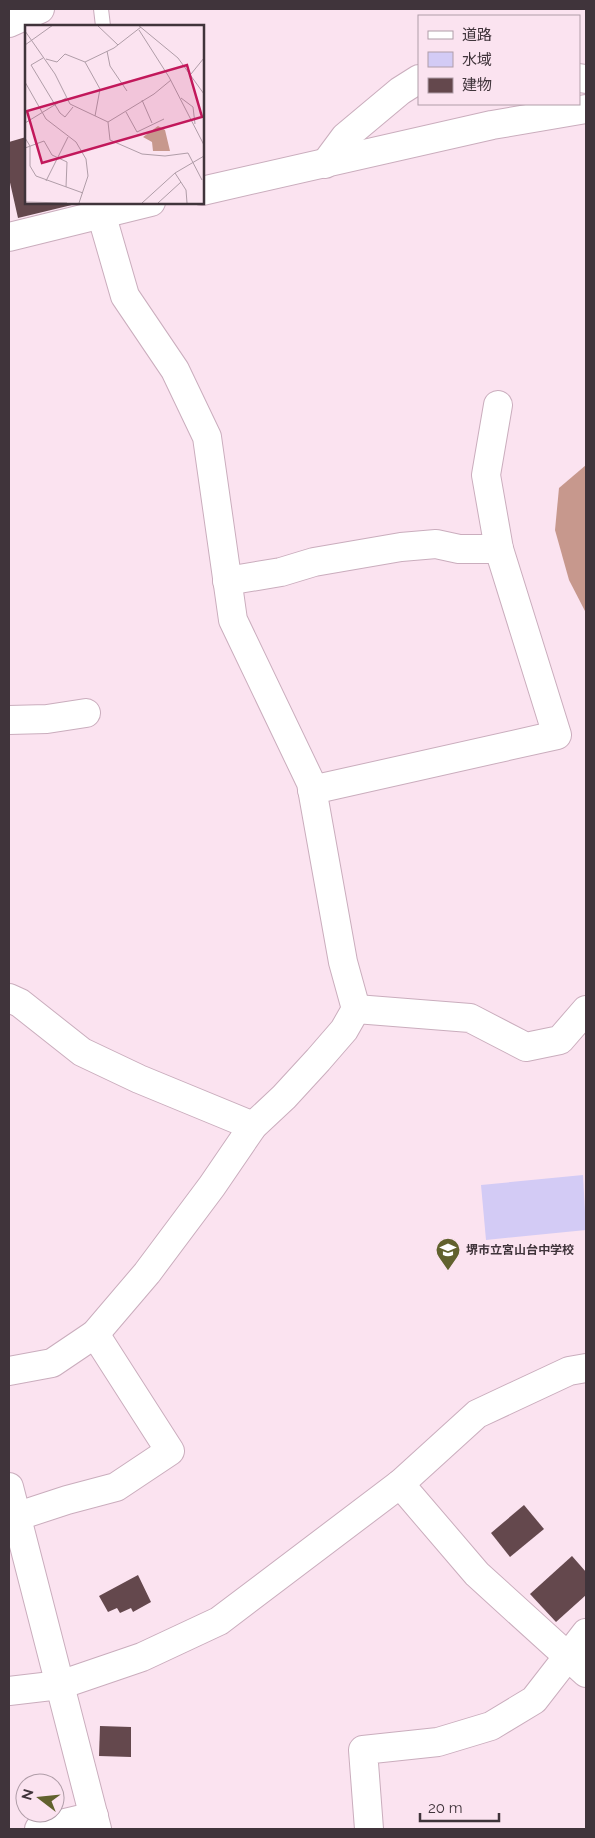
<svg xmlns="http://www.w3.org/2000/svg" width="595" height="1838" font-family="Raleway,'Noto Sans JP',sans-serif">
	<rect width="100%" height="100%" fill="#fbe3f0"/>
	<polygon fill="#c7988d" points="586,465 586,613 569,580 555,530 559,488"/>
	<polygon fill="#d3cbf5" points="583,1175 586,1230 486,1240 481,1185"/>
	<g fill="#64484d">
		<polygon points="26,137 26,202 80,203 18,218 9,178 9,142"/>
		<polygon points="524,1505 544,1529 510,1557 491,1533"/>
		<polygon points="572,1556 586,1572 586,1595 556,1622 530,1594"/>
		<polygon points="138,1575 151,1602 133,1612 131,1608 120,1613 117,1608 108,1612 99,1596"/>
		<polygon points="100,1726 131,1727 131,1757 99,1756"/>
	</g>
	<g fill="none" stroke-linecap="round" stroke-linejoin="round">
		<defs>
			<polyline id="lane" points="101,9 103,26"/>
			<g id="street">
				<polyline points="579,78 586,79"/>
				<polyline points="325,164 345,137 400,91 419,79"/>
				<polyline points="202,191 492,125 586,109"/>
				<polyline points="9,237 151,202"/>
				<polyline points="227,581 281,572 314,562 401,547 436,544 459,549 499,549"/>
				<polyline points="9,720 47,719 86,713"/>
				<polyline points="312,790 557,735 499,549 486,475 498,405"/>
				<polyline points="9,998 20,1003 82,1052 139,1079 253,1126"/>
				<polyline points="356,1009 470,1018 526,1047 560,1040 586,1010"/>
				<polyline points="9,1371 52,1363 95,1334 147,1273 212,1186 253,1126 284,1097 318,1060 344,1030 356,1009 343,962 311,783 233,620 207,437 175,370 125,296 101,213"/>
				<polyline points="400,1484 477,1574 586,1673"/>
				<polyline points="9,1487 97,1829"/>
				<polyline points="9,1519 67,1500 116,1487 170,1451 95,1334"/>
				<polyline points="39,1829 94,1816"/>
				<polyline points="369,1829 363,1750 438,1742 491,1726 534,1700 586,1633"/>
			</g>
			<g id="secondary">
				<polyline points="9,23 40,9"/>
				<polyline points="9,1691 60,1685 142,1657 219,1621 400,1484 477,1414 569,1371 586,1368"/>
			</g>
		</defs>
		<use href="#lane" stroke="#caadbd" stroke-width="16"/>
		<use href="#street" stroke="#caadbd" stroke-width="30"/>
		<use href="#secondary" stroke="#caadbd" stroke-width="30"/>
		<use href="#lane" stroke="#fff" stroke-width="14"/>
		<use href="#street" stroke="#fff" stroke-width="28"/>
		<use href="#secondary" stroke="#fff" stroke-width="28"/>
	</g>
	<defs>
		<symbol id="school-pin" viewBox="-11 -11 22 30"><path d="M0 17L-7.5 6A9.5 9.5 0 1 1 7.5 6Z" fill="#61612e" stroke="#fbe3f0"/><path d="M0-5L7-2L0 1L-7-2ZM-4 1L0 2.5L4 1V4Q0 6-4 4Z" fill="#fff"/></symbol>
	</defs>
	<g fill-rule="evenodd">
		<use href="#school-pin" x="434" y="1236" width="28" height="38"/>
	</g>
	<g text-anchor="middle" dominant-baseline="central" stroke-width="5" stroke-linejoin="round" paint-order="stroke">
		<g font-size="12" font-weight="bold" fill="#40343b" stroke="#fbe3f0" text-anchor="start">
			<text x="466" y="1250">堺市立宮山台中学校</text>
		</g>
	</g>
	<g transform="translate(25 25)">
		<rect width="179" height="179" fill="#fbe3f0"/>
		<path d="M133 101 140 105 145 126H128L127 117 118 112Z" fill="#c7988d"/>
		<path fill="none" stroke="#b09da8" stroke-width="1" d="M72 0 93 20M113 0 153 33 179 69M114 5 144 52 179 120M0 6 30 49 45 79 83 97M0 20 28 0M82 26 85 41 102 66M18 33 6 40 35 88 40 92 48 82M21 34 32 37 40 29 60 37M166 49 179 33M0 57 21 94 51 117 61 134 63 151 54 178M156 73 168 82 170 99M117 75 127 98M101 87 112 107 139 94M70 91 75 64 60 37 89 23 116 2M83 97 85 115 117 129 140 131 163 128 177 155M83 97 129 69 146 55M0 98 41 73M0 113 5 121V141L11 151 58 168M0 123 19 116 27 130 42 137 41 162M150 148 161 165 162 178M21 156 43 112M0 177 42 178M117 178 150 148 179 131M133 178 156 157"/>
		<path fill="#c2185b" fill-opacity="0.15" stroke="#c2185b" stroke-width="2.5" d="M162 40 177 92 17 138 2 86Z"/>
		<rect width="179" height="179" fill="none" stroke="#40343b" stroke-width="2.5"/>
	</g>
	<rect width="595" height="1838" fill="none" stroke="#40343b" stroke-width="20"/>
	<rect x="418" y="15" width="162" height="90" fill="#fbe3f0" stroke="#b09da8"/>
	<rect x="428" y="31" width="25" height="8" fill="#ffffff" stroke="#b09da8"/>
	<text x="462" y="40" font-size="15" fill="#40343b">道路</text>
	<rect x="428" y="52" width="25" height="15" fill="#d3cbf5" stroke="#b09da8"/>
	<text x="462" y="65" font-size="15" fill="#40343b">水域</text>
	<rect x="428" y="78" width="25" height="15" fill="#64484d" stroke="#b09da8"/>
	<text x="462" y="90" font-size="15" fill="#40343b">建物</text>
	<g transform="translate(40 1798) rotate(286)"><circle r="24" fill="#fbe3f0" stroke="#b09da8"/>
	<path d="M0-4L9 19L0 12L-9 19Z" fill="#61612e"/>
	<text y="-8" font-size="14" font-weight="bold" text-anchor="middle" fill="#40343b">N</text>
	</g>
	<path d="M420 1813v8h79v-8" fill="none" stroke="#40343b" stroke-width="2.5"/>
	<text x="428" y="1813" font-size="15" fill="#40343b" stroke="#fbe3f0" stroke-width="4" paint-order="stroke">20 m</text>
</svg>
